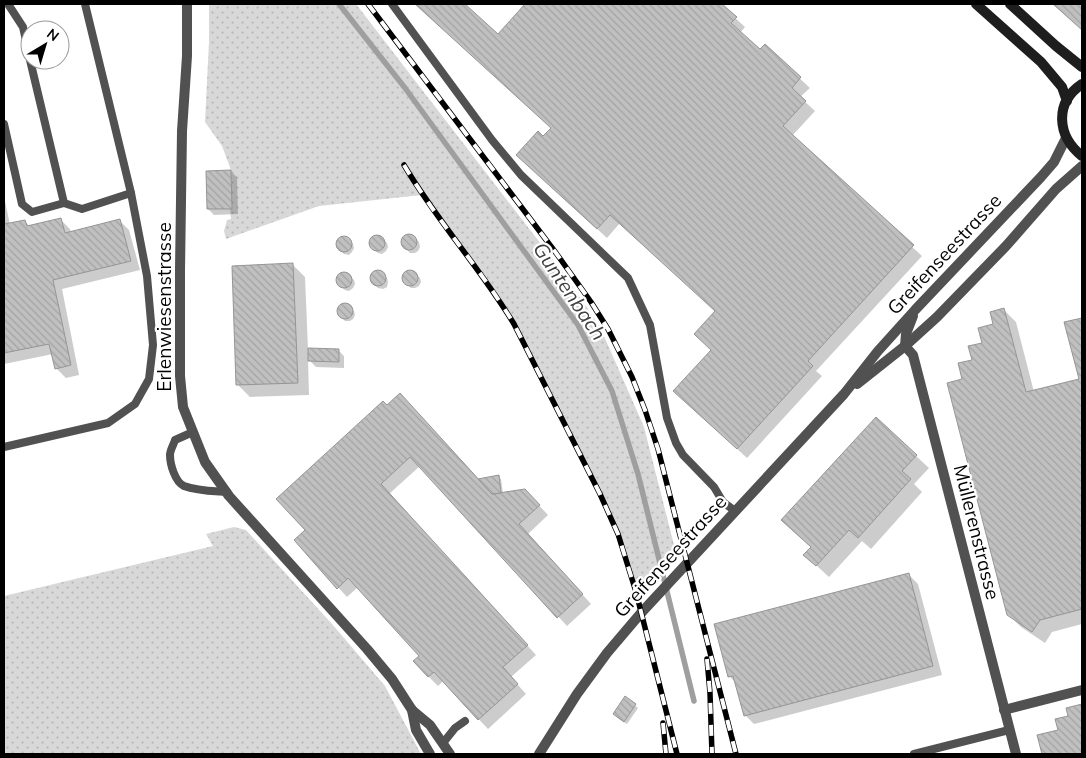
<svg xmlns="http://www.w3.org/2000/svg" width="1086" height="758" font-family="Mulish,sans-serif">
	<defs>
		<pattern id="grass-dots" width="8" height="8" patternUnits="userSpaceOnUse" patternTransform="scale(1.25)"><rect width="8" height="8" fill="#d8d8d8"/><path d="M2 2h.1M6 6h.1" fill="none" stroke="#b8b8b8" stroke-width="1.8" stroke-linecap="round"/></pattern>
		<pattern id="building-back-hatch" width="6" height="6" patternUnits="userSpaceOnUse" patternTransform="scale(1.25)"><rect width="6" height="6" fill="#c0c0c0"/><path d="M-1 5l2 2M0 0l6 6M5-1l2 2" fill="none" stroke="#a3a3a3"/></pattern>
	</defs>
	<rect width="100%" height="100%" fill="#fff"/>
	<g fill="url(#grass-dots)">
		<polygon points="209,4 356,4 564,274 600,327 644,427 675,549 636,592 627,562 612,521 514,324 495,295 422,195 319,206 226,239 224,231 227,220 231,219 230,209 232,208 231,170 222,146 205,122 209,42"/>
		<polygon points="234,527 246,530 332,624 385,686 421,754 4,754 4,596 213,546 206,534"/>
	</g>
	<g fill="#0003">
		<polygon points="416,4 463,4 498,35 527,4 720,4 745,27 740,33 760,51 765,46 810,88 800,97 815,111 792,136 922,256 816,371 822,376 747,458 684,400 713,350 716,311 620,223 607,238 527,164 544,137 552,128"/>
		<polygon points="1053,4 1082,4 1082,29"/>
		<polygon points="230,171 237,177 238,214 214,215 208,209"/>
		<polygon points="4,196 10,225 25,221 30,227 61,220 70,229 71,233 120,221 129,230 140,270 62,289 79,375 66,378 56,368 53,354 4,364"/>
		<polygon points="375,236 380,236 387,243 388,247 386,251 382,254 378,253 371,247 370,242 372,238"/>
		<polygon points="408,236 412,236 419,242 420,247 418,251 415,253 410,253 403,246 402,242 404,238"/>
		<polygon points="342,237 346,238 353,244 354,248 352,252 349,255 344,254 337,248 336,244 338,240"/>
		<polygon points="293,265 305,277 308,349 338,350 344,356 344,368 316,367 308,359 309,395 250,397 238,385"/>
		<polygon points="376,271 380,272 387,278 388,282 387,287 383,289 378,288 372,282 370,278 372,274"/>
		<polygon points="409,271 413,271 420,278 421,282 419,286 415,288 411,288 404,282 403,277 405,273"/>
		<polygon points="342,273 347,274 354,280 355,284 353,288 349,291 345,290 338,284 337,280 339,275"/>
		<polygon points="343,304 347,304 354,311 355,315 353,319 350,321 345,321 338,314 337,310 339,306"/>
		<polygon points="1003,309 1016,322 1034,392 1080,379 1066,323 1082,319 1082,624 1052,632 1045,643 1021,627 1008,614 963,380"/>
		<polygon points="383,402 478,480 498,477 501,479 503,494 534,500 548,515 528,534 591,604 567,626 420,466 389,494 536,655 511,677 526,694 488,729 443,681 438,686 429,677 415,662 421,656 358,587 347,597 295,540 307,530"/>
		<polygon points="876,419 929,468 914,484 922,492 871,549 862,541 829,577 805,555 812,547"/>
		<polygon points="909,575 918,584 942,675 754,724 745,715 736,683 729,676"/>
		<polygon points="626,698 638,708 627,724 617,717"/>
		<polygon points="1082,705 1082,754 1043,754 1039,736 1059,731"/>
	</g>
	<g fill="none" stroke-linecap="round" stroke-linejoin="round">
		<polyline stroke="#9f9f9f" stroke-width="5.5" points="339,4 405,88 578,325 612,391 638,474 694,701"/>
	</g>
	<g fill="url(#building-back-hatch)" stroke="#959595">
		<polygon points="415,4 465,4 498,34 525,4 722,4 737,17 731,23 760,49 765,44 801,77 792,88 806,101 783,126 914,245 808,361 813,366 737,449 673,391 711,350 694,334 715,311 610,215 597,229 516,155 538,131 543,136 551,128"/>
		<polygon points="1053,4 1082,4 1082,30"/>
		<polygon points="231,170 232,209 207,209 206,171"/>
		<polygon points="61,218 65,233 120,219 131,261 53,280 71,365 55,369 49,344 4,353 4,224 25,220 27,226"/>
		<circle cx="409" cy="242" r="8"/>
		<circle cx="377" cy="243" r="8"/>
		<circle cx="344" cy="244" r="8"/>
		<polygon points="293,263 298,383 236,385 232,266"/>
		<circle cx="410" cy="278" r="8"/>
		<circle cx="378" cy="278" r="8"/>
		<circle cx="344" cy="280" r="8"/>
		<circle cx="345" cy="311" r="8"/>
		<polygon points="1004,308 1026,392 1079,379 1064,322 1082,318 1082,609 1040,620 1032,632 1007,615 947,383 962,379 958,363 972,360 968,346 982,343 978,328 993,324 990,312"/>
		<polygon points="308,348 339,349 339,362 308,361"/>
		<polygon points="400,393 492,494 525,489 540,505 519,524 583,594 557,618 410,457 381,484 528,645 503,667 518,684 478,720 434,672 428,677 413,661 419,656 348,578 337,589 294,540 305,530 276,499 383,401 387,405"/>
		<polygon points="876,417 917,455 902,471 911,479 858,538 849,530 816,566 803,555 811,547 781,520"/>
		<polygon points="499,475 501,493 492,494 478,479"/>
		<polygon points="909,573 933,666 744,716 733,676 728,677 714,624"/>
		<polygon points="625,696 636,704 624,722 613,714"/>
		<polygon points="1082,704 1082,754 1042,754 1037,735 1058,730 1055,719 1068,716 1066,708"/>
	</g>
	<g fill="none" stroke-linecap="round" stroke-linejoin="round">
		<g stroke="#515151" stroke-width="8">
			<polyline points="8,4 23,27 30,58"/>
			<polyline points="392,4 492,140 521,175 628,278 650,325 667,418 676,443 683,455 714,487 723,502 735,511"/>
			<polyline points="30,60 64,203 82,209 131,193"/>
			<polyline points="4,124 22,204 32,212 64,203"/>
			<path d="M193 432 175 440C174 444 170 450 170 455 170 464 175 482 184 486 197 491 213 491 227 492"/>
			<polyline points="4,447 108,423 135,404 149,379 153,345 147,276 131,193 85,4"/>
			<polyline points="443,743 455,728 465,721"/>
			<polyline points="914,754 1009,730"/>
		</g>
		<g stroke="#515151" stroke-width="10">
			<polyline points="187,4 187,56 182,131 180,270 180,376 183,407 205,462 229,496 367,649 392,679 412,710 430,725 450,754"/>
			<polyline points="905,346 913,355 1016,754"/>
			<polyline points="412,710 416,730 430,754"/>
			<polyline points="1004,710 1082,690"/>
		</g>
		<g stroke="#515151" stroke-width="10">
			<polyline points="905,346 906,334 913,316"/>
			<polyline points="857,384 905,346 937,317 1006,246 1056,189 1082,166"/>
			<polyline points="539,754 577,694 607,653 641,613 844,394 878,351 915,310 1041,177 1054,162 1066,138"/>
		</g>
		<g stroke="#1e1e1e" stroke-width="10">
			<polyline points="976,4 1041,62 1062,87 1067,101"/>
			<polyline points="1010,4 1056,46 1082,67"/>
			<path d="M1082 84C1054 103 1057 136 1082 156"/>
		</g>
		<defs>
			<g id="rail">
				<polyline points="368,4 556,253 591,302 608,329 632,377 645,410 658,449 736,754"/>
				<path d="M404 165C437 221 481 269 514 324L600 494 618 534 636 592 677 754"/>
				<polyline points="707,659 710,693 712,754"/>
				<polyline points="663,723 666,754"/>
			</g>
		</defs>
		<use href="#rail" stroke="#000" stroke-width="5.5"/>
		<use href="#rail" stroke="#fff" stroke-width="4" stroke-dasharray="11" stroke-linecap="butt"/>
	</g>
	<g text-anchor="middle" dominant-baseline="central" stroke-width="4.5" stroke-linejoin="round" paint-order="stroke">
		<g font-size="19" fill="#000" stroke="#fff">
			<text transform="translate(944 254) rotate(-47)">Greifenseestrasse</text>
			<text transform="translate(164 307) rotate(-90)">Erlenwiesenstrasse</text>
			<text transform="translate(977 532) rotate(76)">Müllerenstrasse</text>
			<text transform="translate(670 556) rotate(-48)">Greifenseestrasse</text>
		</g>
		<g font-size="20" font-style="italic" fill="#404040" stroke="#fff">
			<text transform="translate(570 291) rotate(56)">Guntenbach</text>
		</g>
	</g>
	<rect width="1086" height="758" fill="none" stroke="#000000" stroke-width="10"/>
	<g transform="translate(45 45) rotate(38)"><circle r="24" fill="#ffffff" stroke="#999999"/>
	<path d="M0-4L9 19L0 12L-9 19Z" fill="#000000"/>
	<text y="-8" font-size="14" font-weight="bold" text-anchor="middle" fill="#000000">N</text>
	</g>
</svg>
